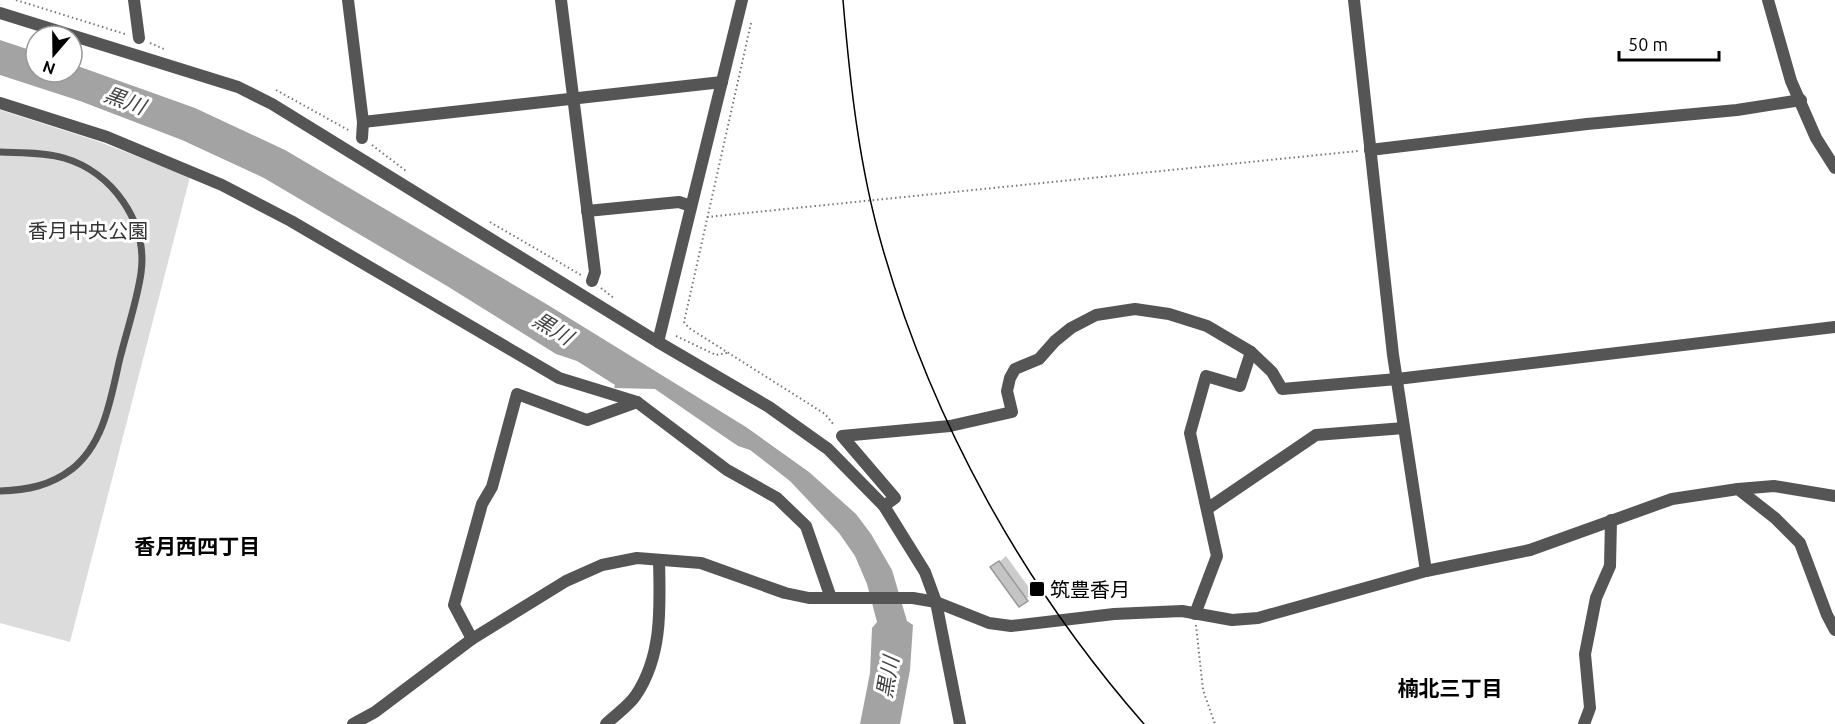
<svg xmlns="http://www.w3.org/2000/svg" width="1835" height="724" font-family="Ubuntu,'Noto Sans JP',sans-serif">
	<rect width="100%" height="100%" fill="#fff"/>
	<polygon fill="#dcdcdc" points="0,110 97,141 190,177 70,642 0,623"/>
	<polygon fill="#a3a3a3" points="0,40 36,52 36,72 72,72 72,64 195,108 285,150 548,305 746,427 809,472 856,514 871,534 892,570 907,621 913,625 910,670 900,724 860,724 870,673 872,628 877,622 867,584 855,556 839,533 790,481 750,450 738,446 713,429 655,389 614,388 615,385 577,361 556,354 447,286 264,178 182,140 80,101 0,75"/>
	<polygon fill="#0003" points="1006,556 1033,593 1019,605 992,568"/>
	<polygon fill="#c4c4c4" stroke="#999" stroke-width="1.5" points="999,561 1028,601 1019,607 990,567"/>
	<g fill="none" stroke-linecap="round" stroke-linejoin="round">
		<g stroke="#777" stroke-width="2" stroke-dasharray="1.5 3" stroke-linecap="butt">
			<polyline points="16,0 125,34"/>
			<polyline points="751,23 684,322 689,328 825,414 834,425"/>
			<polyline points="150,43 164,49"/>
			<polyline points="276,90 350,131"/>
			<polyline points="372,145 406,171"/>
			<polyline points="707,217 1358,151"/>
			<polyline points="490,222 581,275"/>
			<polyline points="601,288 615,299"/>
			<polyline points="676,336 716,355 727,353"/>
			<polyline points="1196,625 1203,690 1215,724"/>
		</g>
		<path stroke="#555" stroke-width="7" d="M0 152C21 153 43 152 64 158 112 172 148 222 141 273 137 301 127 330 120 358 111 396 105 443 72 469 50 486 27 490 0 491"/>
		<g stroke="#555" stroke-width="12">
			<polyline points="134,0 139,38"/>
			<polyline points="348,0 363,122 362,138"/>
			<polyline points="561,0 595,272 592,281"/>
			<polyline points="1354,0 1393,355 1426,571"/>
			<polyline points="1768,0 1791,81 1816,138 1835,168"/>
			<polyline points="0,103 107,137 222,185 291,221 559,378 637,402 727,470 777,498 806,526 831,598"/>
			<polyline points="363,122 722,82"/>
			<polyline points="1370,150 1587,124 1737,110 1801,100"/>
			<polyline points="587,211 679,202 691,206"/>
			<polyline points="884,506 895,498 842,436 950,426 1012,412 1007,391 1010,378 1015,369 1039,359 1055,341 1071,328 1096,315 1135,309 1169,314 1207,326 1251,352 1272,372 1282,389 1397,379 1835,327"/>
			<polyline points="1207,509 1316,435 1404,428"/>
			<polyline points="1195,614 1217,556 1190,433 1206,376 1240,386 1251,352"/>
			<polyline points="472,639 454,605 482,504 492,487 517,394 587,420 637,402"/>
			<path d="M606 724C615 715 629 706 636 695 663 655 660 605 659 560"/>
			<polyline points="1584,724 1590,708 1585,654 1596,598 1610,566 1611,520"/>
		</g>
		<g stroke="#555" stroke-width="12">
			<polyline points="0,13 238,87 272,104 658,342 769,407 828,449 884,506 925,572 936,602 960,724"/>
			<polyline points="658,342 742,0"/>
			<polyline points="1738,489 1774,486 1835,496"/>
			<polyline points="353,724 375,712 472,639 566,581 602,565 637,558 701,563 785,593 809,598 913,598 936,602 989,623 1011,626 1114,614 1182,611 1232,620 1258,618 1426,571 1530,550 1672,499 1738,489 1775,518 1800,543 1827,615 1835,630"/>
		</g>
		<path stroke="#000" stroke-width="1.5" d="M843 0C850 83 859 166 882 246 932 422 1024 587 1144 724"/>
	</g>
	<rect fill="#000" stroke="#fff" stroke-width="2" x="1029" y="581" width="16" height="16" rx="3"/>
	<g text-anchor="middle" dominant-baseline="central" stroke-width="6" stroke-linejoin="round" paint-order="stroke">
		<g font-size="20" fill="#333" stroke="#fff">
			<text x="88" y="230">香月中央公園</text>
		</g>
		<g font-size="20" fill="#000" stroke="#fff" text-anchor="start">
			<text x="1050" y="589">筑豊香月</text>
		</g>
		<g font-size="21" font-style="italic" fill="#444" stroke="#fff">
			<text transform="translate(125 100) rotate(20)">黒川</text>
			<text transform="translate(553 328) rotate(31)">黒川</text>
			<text transform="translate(887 677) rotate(-80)">黒川</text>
		</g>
		<g font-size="21" font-weight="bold" fill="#000" stroke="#fff">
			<text x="197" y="546">香月西四丁目</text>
			<text x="1450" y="688">楠北三丁目</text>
		</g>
	</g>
	<g transform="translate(54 54) rotate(200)"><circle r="28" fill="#ffffff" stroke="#999999" stroke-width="1.5"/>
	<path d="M0-4.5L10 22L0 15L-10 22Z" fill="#000000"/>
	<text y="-9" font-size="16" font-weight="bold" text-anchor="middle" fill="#000000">N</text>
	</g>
	<path d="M1619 51v9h100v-9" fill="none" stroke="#000000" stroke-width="3"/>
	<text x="1628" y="51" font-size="18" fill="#000000" stroke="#ffffff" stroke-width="4.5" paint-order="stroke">50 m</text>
</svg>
